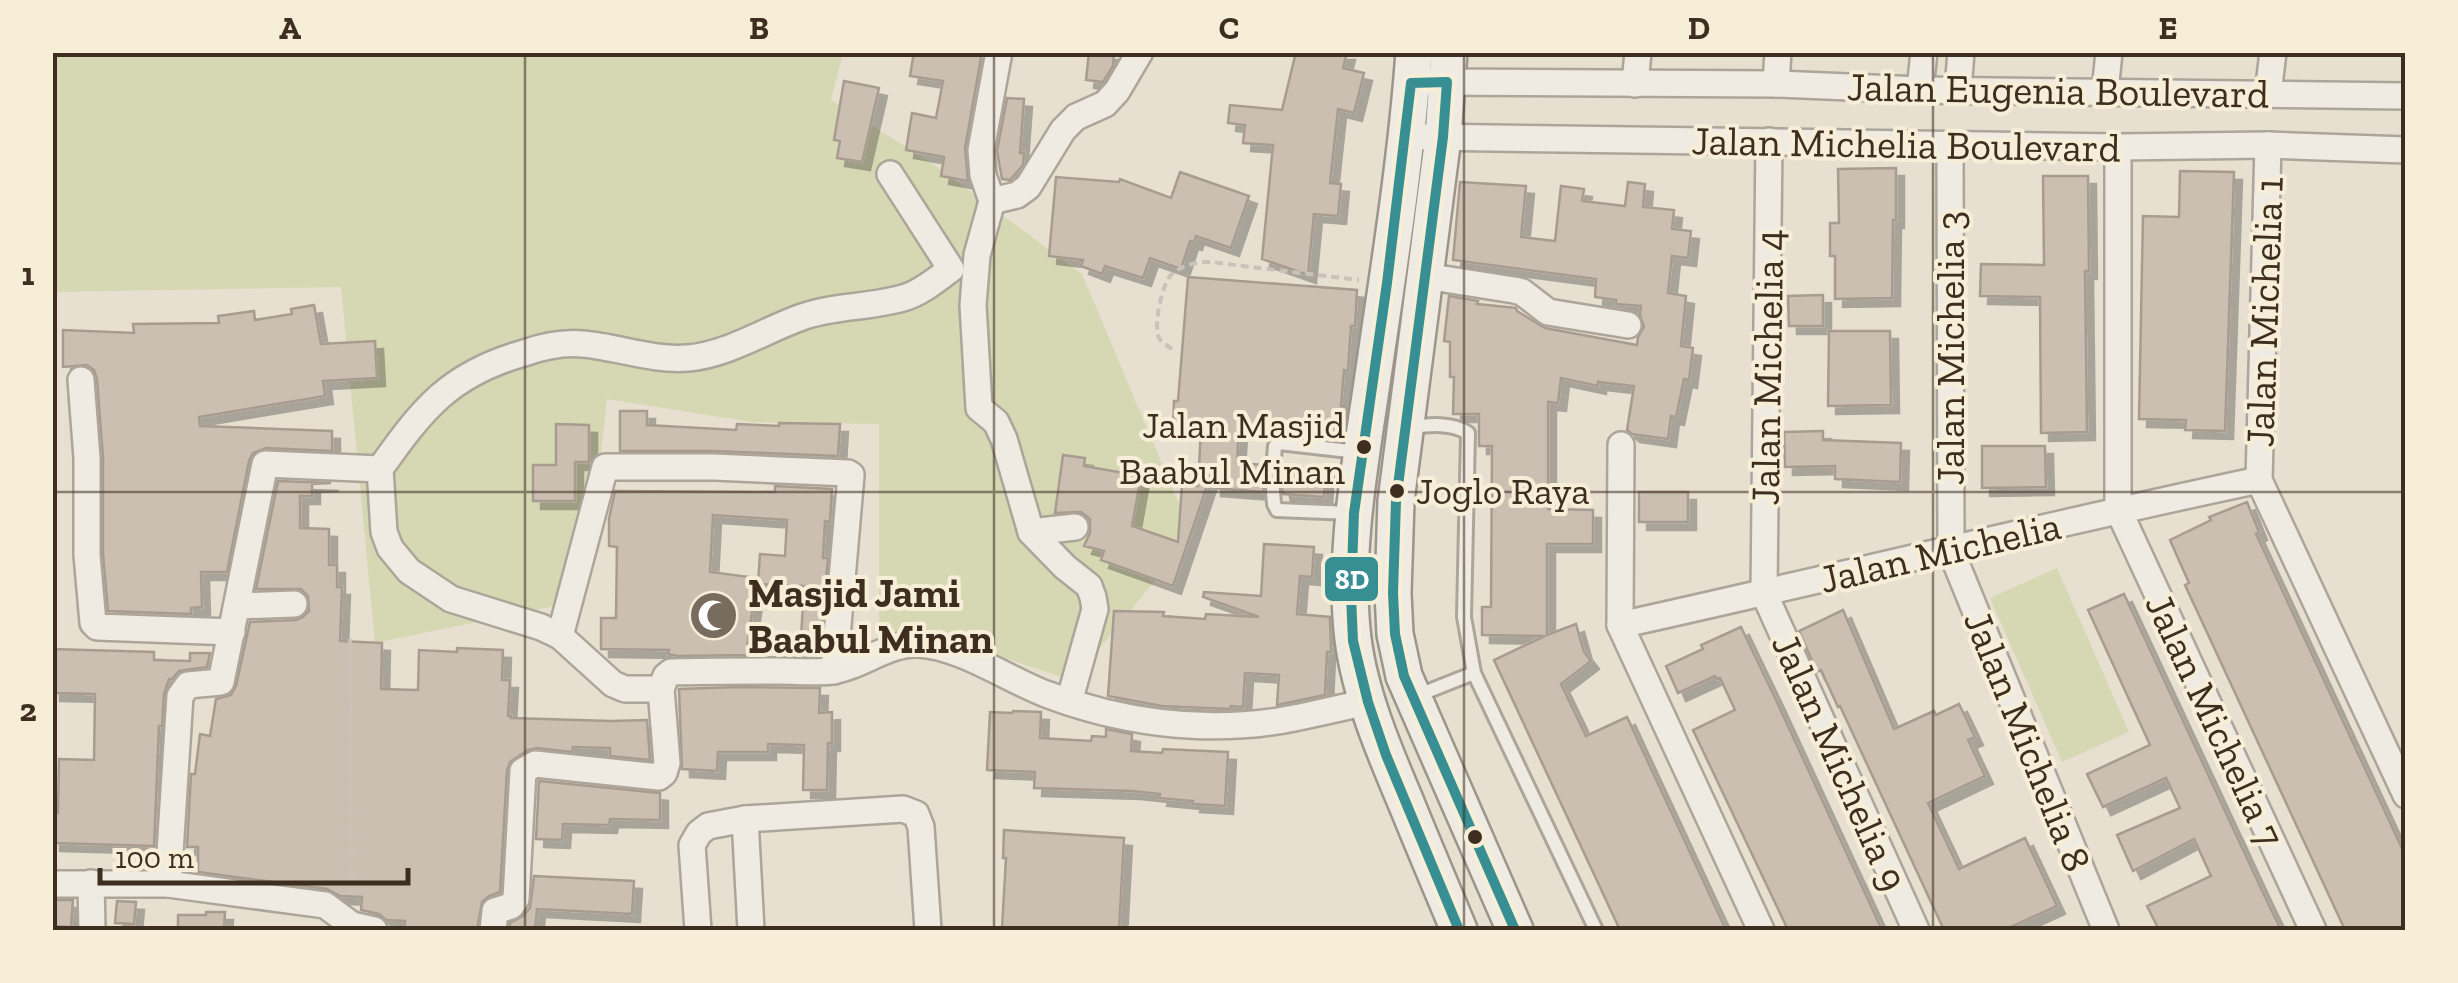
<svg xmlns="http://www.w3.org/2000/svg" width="2458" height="983" font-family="'Zilla Slab',serif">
	<defs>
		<filter id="shadow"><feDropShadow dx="8" dy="8" stdDeviation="0" flood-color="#0004"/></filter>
	</defs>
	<rect width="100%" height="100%" fill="#e7e0d1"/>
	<g fill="#d6d7b3">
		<polygon points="52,53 843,53 831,100 930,162 1082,274 1192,535 1073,681 981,650 879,660 879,424 751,422 607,399 585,600 375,643 341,287 53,292"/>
		<polygon points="2057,568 2129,732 2062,762 1990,598"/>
	</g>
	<g fill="#cbbfb2" stroke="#a89c90" stroke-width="2.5" filter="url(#shadow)">
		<polygon points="914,52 982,52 965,148 968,181 941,176 944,157 906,150 912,113 936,118 943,81 910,76"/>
		<polygon points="1089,52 1114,52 1113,66 1103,82 1086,80"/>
		<polygon points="1296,52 1347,52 1343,68 1364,73 1354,113 1338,109 1330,183 1341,184 1338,216 1314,214 1308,275 1262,259 1273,145 1243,143 1245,125 1228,123 1230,105 1282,110"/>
		<polygon points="844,81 879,88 862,162 837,158 840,141 834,140"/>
		<polygon points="1007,98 1024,99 1020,153 1024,153 1023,165 1010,180 1002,179 997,151"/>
		<polygon points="1896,168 1896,220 1893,220 1892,298 1835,299 1835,256 1830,256 1830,223 1839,223 1838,169"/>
		<polygon points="2180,171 2234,172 2225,431 2185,430 2186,420 2139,419 2143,216 2179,217"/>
		<polygon points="1180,172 1249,196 1231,248 1196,236 1194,242 1190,241 1181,269 1150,258 1143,278 1105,266 1102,274 1081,266 1083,260 1049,256 1056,177 1119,182 1120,179 1171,198"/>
		<polygon points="2043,176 2088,176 2089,271 2085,271 2087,432 2041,433 2040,297 1980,296 1981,264 2044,265"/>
		<polygon points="1460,182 1526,186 1521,237 1555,241 1561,186 1584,189 1582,201 1625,206 1628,182 1645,184 1643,207 1674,210 1672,229 1691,231 1688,258 1672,256 1668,293 1686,296 1681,346 1693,348 1689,380 1684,379 1676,417 1671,416 1668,439 1632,434 1627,430 1634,386 1598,382 1598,386 1561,378 1558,403 1548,402 1548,509 1593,510 1593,544 1547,544 1547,635 1576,624 1584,652 1591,661 1561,684 1586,736 1627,717 1726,930 1620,930 1494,660 1545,636 1482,635 1482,607 1491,607 1492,446 1479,446 1479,414 1453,414 1454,377 1450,377 1450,342 1444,341 1449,296 1478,301 1477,304 1516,308 1517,311 1545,328 1637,345 1638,337 1644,327 1640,315 1641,306 1616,304 1616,300 1595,297 1596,279 1453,260"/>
		<polygon points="1188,277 1357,290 1355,326 1351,326 1348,371 1344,370 1341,406 1347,407 1343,435 1278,429 1277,431 1239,430 1237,463 1266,465 1274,469 1281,466 1326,469 1324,497 1283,494 1281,484 1273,480 1265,485 1263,492 1213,488 1214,471 1212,471 1173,586 1101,560 1104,551 1084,546 1090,533 1090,519 1081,512 1055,513 1063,455 1085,458 1084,466 1141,476 1132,526 1178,542 1182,485 1198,486 1201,429 1173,427 1174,401 1178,401"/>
		<polygon points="1823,295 1823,326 1789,326 1788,296"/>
		<polygon points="314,305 321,344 375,341 377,378 323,381 325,396 199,417 200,426 332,431 332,451 266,448 253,453 249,461 227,572 201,572 202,607 191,608 191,614 108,611 103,554 103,458 97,379 94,370 87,365 63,367 63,330 134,333 133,324 219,323 218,316 254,311 255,320 292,314 291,309"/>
		<polygon points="1829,331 1890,331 1891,405 1828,406"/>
		<polygon points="620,411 647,411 647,425 736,430 737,424 779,426 779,423 840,424 838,456 714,451 620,451"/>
		<polygon points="556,424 589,425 589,462 575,462 575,501 533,501 533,465 556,465"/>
		<polygon points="1823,431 1823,440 1901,443 1900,482 1835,479 1835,466 1785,467 1784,432"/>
		<polygon points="1982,446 2045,446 2046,487 1982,488"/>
		<polygon points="278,481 331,483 312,484 312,496 300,496 300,528 329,529 329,565 337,565 337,587 342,587 340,641 382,643 381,689 418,690 419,650 457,652 457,648 503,650 502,680 510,680 508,716 511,716 511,718 611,721 647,720 650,760 610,756 610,748 573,747 572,752 537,748 528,750 510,762 507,770 500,892 489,896 482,902 477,930 404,930 405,921 386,920 379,914 361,910 362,897 340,896 327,889 198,872 198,847 187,847 191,774 195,774 200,734 210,736 216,699 231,695 236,686 250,622 296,620 303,617 309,611 308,596 301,589 256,589"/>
		<polygon points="775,486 832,489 830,522 825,521 823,558 828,558 819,656 800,655 804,586 758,584 760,554 785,556 787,520 713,515 710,572 757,578 746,655 678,656 668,654 669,650 601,649 601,618 616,618 617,547 609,546 609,519 615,491 775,492"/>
		<rect x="1639" y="492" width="49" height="30"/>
		<polygon points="2247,502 2259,532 2256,534 2406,857 2406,930 2345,930 2185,585 2189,583 2170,540 2211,520 2209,517"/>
		<polygon points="1264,544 1314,547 1312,577 1300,576 1297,614 1330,617 1331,652 1327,652 1325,695 1277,705 1279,675 1245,673 1243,707 1231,706 1230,709 1162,706 1108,696 1114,611 1164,612 1163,616 1205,619 1206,614 1259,617 1203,597 1204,592 1261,596"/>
		<polygon points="2124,594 2265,897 2281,930 2159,930 2147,906 2211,876 2194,839 2133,871 2117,835 2180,808 2166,778 2103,807 2087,774 2150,745 2088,610"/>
		<polygon points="1843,610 1894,729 1934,711 1936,715 1959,704 1975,737 1968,740 1985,776 1928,803 1959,869 2025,838 2057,906 2004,930 1944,930 1840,706 1838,707 1821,670 1817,672 1799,631"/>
		<polygon points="1741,627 1775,698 1882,930 1788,930 1693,730 1735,710 1720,678 1717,679 1715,676 1678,693 1666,666 1703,649 1701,645"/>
		<polygon points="52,649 154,652 154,660 190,661 190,653 210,653 207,667 179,671 172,679 169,679 164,694 162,726 159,726 154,846 52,843 52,813 58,813 59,759 94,760 95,694 52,693"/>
		<polygon points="738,687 820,688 819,713 832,712 832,743 828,743 827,790 803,790 804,745 801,745 768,744 768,752 718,752 717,771 682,769 679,689"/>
		<polygon points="1013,711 1041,712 1040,738 1091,741 1092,736 1106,737 1106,729 1132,734 1131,751 1162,753 1163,749 1228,752 1225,806 1192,804 1193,801 1159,798 1160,794 1132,791 1034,788 1035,772 987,770 990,712 1012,713"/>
		<polygon points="539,781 660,793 660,820 610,819 609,825 563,824 562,840 536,839"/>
		<polygon points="1004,830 1124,838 1119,930 1002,928 1006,858 1003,858"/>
		<polygon points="534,876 634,881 632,914 537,909 535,930 509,930 510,923 523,916 530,908"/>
		<polygon points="52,900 73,900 71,927 52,926"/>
		<polygon points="117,901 136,902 134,924 115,923"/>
		<polygon points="206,912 225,912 224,930 178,930 178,915 206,915"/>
	</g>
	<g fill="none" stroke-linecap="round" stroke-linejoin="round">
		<defs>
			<g id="lane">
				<path d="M1408 427C1428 425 1451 422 1468 433L1464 617 1474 673 1596 930"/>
				<polyline points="1274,459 1275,446 1279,443 1358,452"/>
				<polyline points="1273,490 1274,504 1277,510 1351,513"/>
				<polyline points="1416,696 1474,673"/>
			</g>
			<g id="street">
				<polyline points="999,52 981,150 983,175 992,201 977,255 973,305 979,408 996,422 1004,439 1031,532 1065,567 1089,586 1093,597 1095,609 1069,702"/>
				<polyline points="1431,82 1776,84 1920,90 2406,96"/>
				<polyline points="1635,84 1638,52"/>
				<polyline points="1776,84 1778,52"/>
				<polyline points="1920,90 1924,52"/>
				<polyline points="1958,90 1961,52"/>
				<polyline points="2105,92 2109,52"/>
				<polyline points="2268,94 2273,52"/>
				<polyline points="1426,137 2118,147 2268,145 2406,150"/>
				<polyline points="1769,141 1764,593 1916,930"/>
				<polyline points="1950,145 1951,551 2106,930"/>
				<polyline points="2268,145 2259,480 2406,795"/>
				<polyline points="2118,147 2118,509 2313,930"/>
				<polyline points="992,201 1017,195 1028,187 1063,130 1076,117 1105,104 1117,91 1140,52"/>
				<polyline points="1425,276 1514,290 1522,292 1548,312 1628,325"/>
				<polyline points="81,380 87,458 87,555 93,623 97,627 232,632"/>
				<polyline points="1621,445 1620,625 1761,930"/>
				<polyline points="1031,532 1075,527"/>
				<polyline points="237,606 294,604"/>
				<path d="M1620 625C1833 578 2046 525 2259 480"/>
				<polyline points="560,636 605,467 714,467 848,473 851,475 834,671"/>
				<path d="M661 689H625L613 684 560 636 541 627 451 599 409 571 390 548 384 532 380 469C423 408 450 374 524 353 544 346 562 342 583 344 618 347 653 361 688 358 727 355 765 330 802 317 835 305 872 308 906 297 922 292 937 279 951 269L890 174"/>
				<polyline points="745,819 751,930"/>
				<polyline points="91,883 92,930"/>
				<polyline points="52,884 168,884 325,905 352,925 374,930"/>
				<polyline points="168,884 180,696 188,685 221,682 265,464 380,469"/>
				<path d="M493 930 495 911 511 906 516 899 523 771 535 764 659 777 664 773 667 763 661 689 666 676 671 672C707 671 742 671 778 671 795 671 814 673 831 671 861 667 887 643 918 644 960 646 1007 679 1046 694 1119 722 1201 733 1278 721 1309 716 1338 708 1368 702"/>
				<polyline points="698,930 692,845 699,833 708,826 745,819 903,809 916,814 921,827 928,930"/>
			</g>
			<g id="secondary">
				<path d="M1414 52C1406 163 1388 273 1372 383 1360 465 1343 557 1353 639 1360 695 1385 753 1407 805 1424 847 1442 889 1459 930"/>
				<polyline points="1449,52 1443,137 1396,501 1393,593 1395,634 1404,676 1515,930"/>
			</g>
		</defs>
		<use href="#lane" stroke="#ada599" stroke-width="18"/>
		<use href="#street" stroke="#ada599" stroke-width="30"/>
		<use href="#secondary" stroke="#9c958a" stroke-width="40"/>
		<g stroke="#c8c2b9" stroke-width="4" stroke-dasharray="8 5" stroke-linecap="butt">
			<path d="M1172 349C1168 346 1162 343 1159 338 1153 326 1162 284 1171 275 1182 265 1196 262 1210 262L1359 280"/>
			<polyline points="350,639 352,895"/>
		</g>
		<use href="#lane" stroke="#efebe3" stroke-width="12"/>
		<use href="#street" stroke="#efebe3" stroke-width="25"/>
		<use href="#secondary" stroke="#efebe3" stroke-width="35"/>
		<defs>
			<polyline id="bus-1" points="1459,930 1386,755 1368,702 1353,641 1351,596 1354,513 1387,283 1411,83 1447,82 1443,137 1396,501 1393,593 1395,634 1404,676 1515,930"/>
		</defs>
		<use href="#bus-1" stroke="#f7eed8" stroke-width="18"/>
		<use href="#bus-1" stroke="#378f93" stroke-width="10"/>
	</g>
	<path fill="none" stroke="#3d2e20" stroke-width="2.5" stroke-opacity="0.55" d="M525 52V930M994 52V930M1464 52V930M1933 52V930M52 492H2406"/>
	<defs>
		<symbol id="mosque-disc" viewBox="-11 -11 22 22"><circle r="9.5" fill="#786c5e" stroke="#f7eed8"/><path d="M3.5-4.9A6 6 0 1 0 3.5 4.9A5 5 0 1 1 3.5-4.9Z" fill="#fff"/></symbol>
	</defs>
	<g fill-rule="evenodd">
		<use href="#mosque-disc" x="686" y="588" width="55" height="55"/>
	</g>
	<g fill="#3d2e20" stroke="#f7eed8" stroke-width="4">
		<circle cx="1364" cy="447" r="9"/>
		<circle cx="1397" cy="491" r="9"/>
		<circle cx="1475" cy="837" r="9"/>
	</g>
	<g text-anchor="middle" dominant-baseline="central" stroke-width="8" stroke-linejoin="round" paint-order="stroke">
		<g font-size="38" fill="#3d2e20" stroke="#f7eed8" text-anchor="end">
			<text x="1345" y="425">Jalan Masjid<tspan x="1345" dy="46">Baabul Minan</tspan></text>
			<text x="1416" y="491" text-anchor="start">Joglo Raya</text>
		</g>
		<g font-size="40" fill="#3d2e20" stroke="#f7eed8">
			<text transform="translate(2058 90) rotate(1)">Jalan Eugenia Boulevard</text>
			<text transform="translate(1906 144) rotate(1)">Jalan Michelia Boulevard</text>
			<text transform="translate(2264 312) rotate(-88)">Jalan Michelia 1</text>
			<text transform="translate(1950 348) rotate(-90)">Jalan Michelia 3</text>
			<text transform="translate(1767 367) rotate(-89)">Jalan Michelia 4</text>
			<text transform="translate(1940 552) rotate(-13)">Jalan Michelia</text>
			<text transform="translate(2215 720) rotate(65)">Jalan Michelia 7</text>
			<text transform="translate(2028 741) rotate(68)">Jalan Michelia 8</text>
			<text transform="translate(1840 762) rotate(66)">Jalan Michelia 9</text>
		</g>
		<g font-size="40" font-weight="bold" fill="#3d2e20" stroke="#f7eed8" text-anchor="start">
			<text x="748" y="593">Masjid Jami<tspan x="748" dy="46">Baabul Minan</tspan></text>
		</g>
	</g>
	<rect stroke="#f7eed8" stroke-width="4" x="1323" y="555" width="57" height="48" rx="10" fill="#378f93"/>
	<g font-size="28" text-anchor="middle" font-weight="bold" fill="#fff">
		<text x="1352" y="589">8D</text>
	</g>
	<rect width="2458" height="983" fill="none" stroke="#f7eed8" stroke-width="110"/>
	<path d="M100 868v15h308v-15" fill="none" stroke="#3d2e20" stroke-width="5"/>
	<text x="115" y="868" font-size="30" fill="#3d2e20" stroke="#f7eed8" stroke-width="8" paint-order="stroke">100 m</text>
	<rect x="55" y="55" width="2348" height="873" fill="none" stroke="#3d2e20" stroke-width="4"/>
	<g font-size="32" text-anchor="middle" font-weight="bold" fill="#3d2e20">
		<text x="290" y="39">A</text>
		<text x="759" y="39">B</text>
		<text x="1229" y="39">C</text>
		<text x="1699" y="39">D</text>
		<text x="2168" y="39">E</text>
		<text x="28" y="285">1</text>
		<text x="28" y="721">2</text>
	</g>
</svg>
